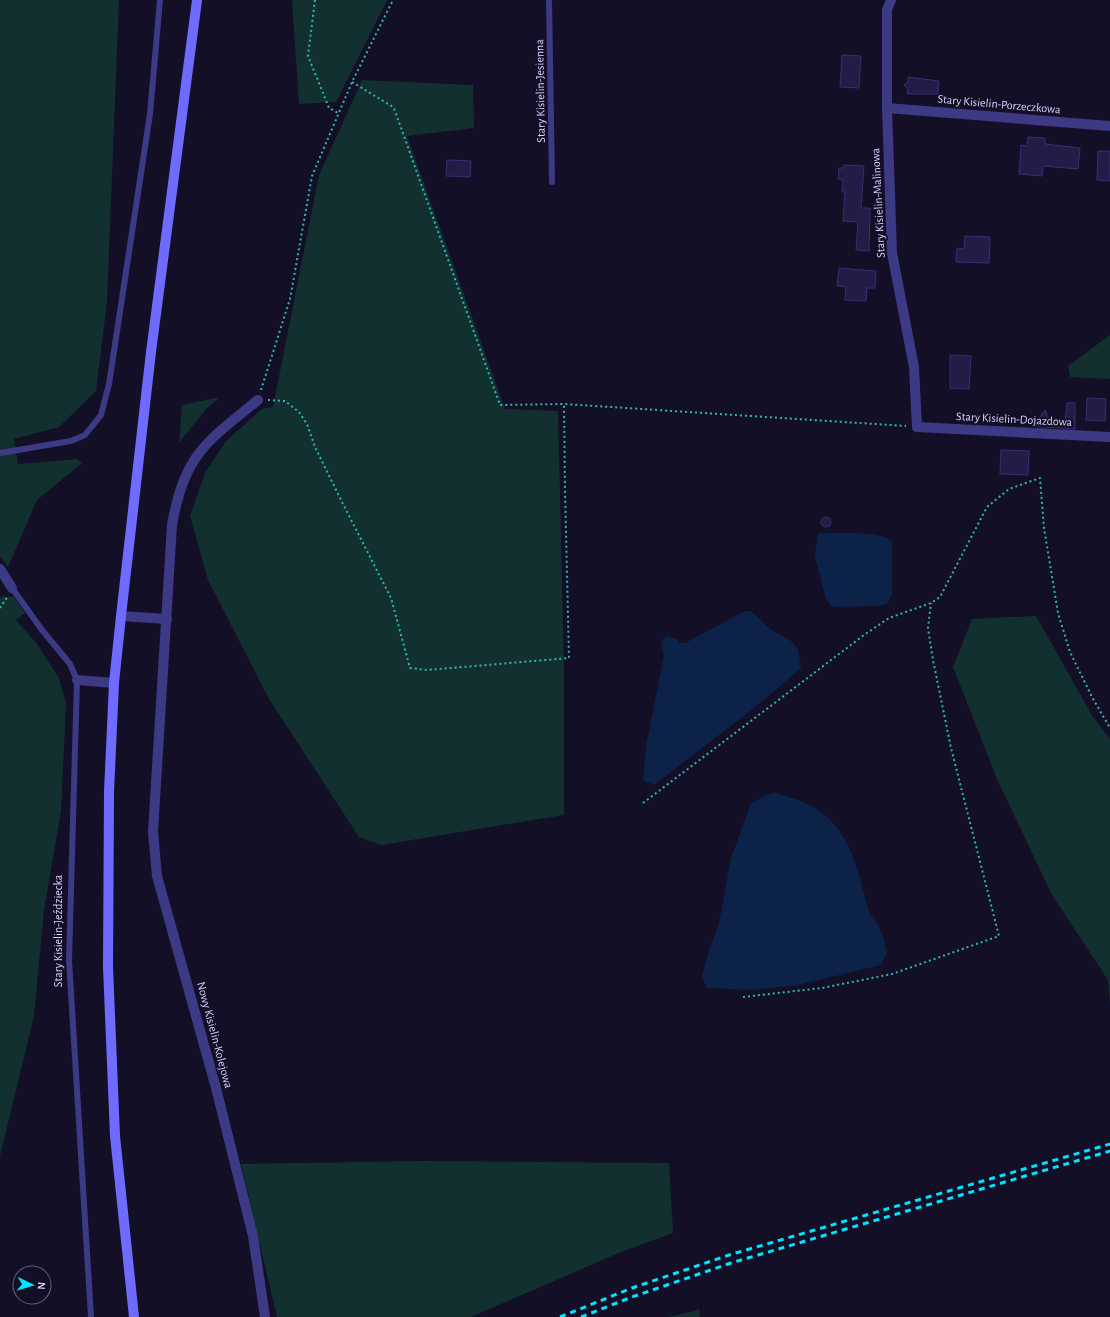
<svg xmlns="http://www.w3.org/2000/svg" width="1110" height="1317" font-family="'Alegreya Sans',sans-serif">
	<rect width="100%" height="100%" fill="#130f26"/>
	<g fill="#12302f">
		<polygon points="0,0 119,0 107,302 96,391 59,427 14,439 18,464 77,459 82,463 37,500 8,567 0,556"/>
		<polygon points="292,0 387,0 336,102 299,104"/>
		<polygon points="362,80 473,85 474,128 407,136 505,409 558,411 564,665 564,815 381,845 359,837 269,699 208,580 190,516 205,473 226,441 262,409 273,407 319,175"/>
		<polygon points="1110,335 1110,379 1070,377 1068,366"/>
		<polygon points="220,397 206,409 179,443 182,405"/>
		<polygon points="2,596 14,597 25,613 16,620 37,644 59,678 66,703 61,811 44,910 34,1016 0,1156 0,599"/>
		<polygon points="1036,616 1093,717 1110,739 1110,1005 1108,980 1052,895 997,779 953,667 972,619"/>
		<polygon points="425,1161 669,1163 673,1233 621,1252 471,1317 277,1317 241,1164"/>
		<polygon points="699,1308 700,1317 668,1317 694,1311"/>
	</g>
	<g fill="#0c2248">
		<path d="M818 533C838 534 877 530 892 541V595L887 604 878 606 832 607 826 599 815 557Z"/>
		<polygon points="745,611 751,611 771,630 790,640 798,649 801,668 758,705 654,785 643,780 646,745 664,656 661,641 667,636 677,639 680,643 685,643"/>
		<path d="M773 792C788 797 805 801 818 810 853 833 859 878 870 915 881 925 884 939 887 953L881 965 798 985 753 990 707 988 702 977 708 954 719 923 731 858 751 803Z"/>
	</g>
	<g fill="#241b47" stroke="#3b2d73">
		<polygon points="842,55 861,56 859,88 840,87"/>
		<polygon points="908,77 939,81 938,94 907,94 908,89 904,85 908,82"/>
		<polygon points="1028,137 1045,138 1045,144 1080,148 1078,169 1043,166 1042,176 1019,174 1021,145 1027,146"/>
		<polygon points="1098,151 1110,151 1110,181 1097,180"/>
		<polygon points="447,160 471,161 470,177 446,176"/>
		<polygon points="844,165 864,166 861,208 870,208 869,251 856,250 858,222 843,221 845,192 842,192 843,180 838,179 839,168 844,168"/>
		<polygon points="965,236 990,237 989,263 956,262 957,248 964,249"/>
		<polygon points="839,268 876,271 875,288 867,288 866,301 845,300 846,287 837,286"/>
		<polygon points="950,355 971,356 969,389 950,388"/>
		<polygon points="1087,398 1106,399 1105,421 1086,420"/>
		<polygon points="1067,403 1075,403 1075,429 1033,426 1045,410 1049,420 1065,423"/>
		<polygon points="1001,450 1029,451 1028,475 1000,474"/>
		<circle cx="826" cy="522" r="5"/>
	</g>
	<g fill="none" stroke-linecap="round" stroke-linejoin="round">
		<g stroke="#2fb8b0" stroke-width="2" stroke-dasharray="2 3" stroke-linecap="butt">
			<polyline points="315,0 308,56 329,108 338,113"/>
			<polyline points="352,82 393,107 395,111 500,405 564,404 906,426"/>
			<polyline points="261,390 290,299 312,176 352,82 393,0"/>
			<polyline points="268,400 285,401 299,412 307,424 315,447 343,504 391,598 410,668 427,670 569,658 565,491 564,404"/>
			<polyline points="0,608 8,596"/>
			<polyline points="643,803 864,635 889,618 931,603 940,597 987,507 1009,489 1040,478 1044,528 1058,613 1070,652 1092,697 1110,728"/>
			<polyline points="743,997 822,988 892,974 999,936 951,748 933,660 928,628 931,603"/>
		</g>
		<g stroke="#3d3a85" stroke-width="6">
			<polyline points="549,0 552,182"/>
			<polyline points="0,453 71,441 85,435 101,415 109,384 150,114 160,0"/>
			<polyline points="12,588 42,630 70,664 77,680 69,960 91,1317"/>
		</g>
		<g stroke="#3d3a85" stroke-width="10">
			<polyline points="891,0 887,10 887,108 892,253 914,367 917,427 1110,437"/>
			<polyline points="887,108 1110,126"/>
			<path d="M258 400C206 442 184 455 172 525L153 832 157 876 216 1088 253 1236 265 1317"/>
			<polyline points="0,569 12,588"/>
			<polyline points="121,616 167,619"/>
			<polyline points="77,680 114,683"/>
		</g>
		<polyline stroke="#6f6bff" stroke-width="10" points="134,1317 115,1136 108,967 109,792 114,683 121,616 151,352 197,0"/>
		<g stroke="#00e5ff" stroke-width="3" stroke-dasharray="6 5" stroke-linecap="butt">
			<polyline points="560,1317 632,1288 729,1255 1110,1144"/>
			<polyline points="581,1317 632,1297 731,1263 1110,1151"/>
		</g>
	</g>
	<g text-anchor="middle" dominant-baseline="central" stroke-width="4" stroke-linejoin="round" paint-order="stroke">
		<g font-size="12" fill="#d9d4ff" stroke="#130f26">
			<text transform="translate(540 91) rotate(-91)">Stary Kisielin-Jesienna</text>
			<text transform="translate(999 104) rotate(5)">Stary Kisielin-Porzeczkowa</text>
			<text transform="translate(878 203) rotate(-93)">Stary Kisielin-Malinowa</text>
			<text transform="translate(1014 419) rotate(3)">Stary Kisielin-Dojazdowa</text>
			<text transform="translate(58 931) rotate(-90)">Stary Kisielin-Jeździecka</text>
			<text transform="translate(215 1035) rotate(75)">Nowy Kisielin-Kolejowa</text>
		</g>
	</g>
	<g transform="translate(32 1285) rotate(95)"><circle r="19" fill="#130f26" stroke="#625e7d"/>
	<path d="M0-3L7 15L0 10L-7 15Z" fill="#00e5ff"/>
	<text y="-6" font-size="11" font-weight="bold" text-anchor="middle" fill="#d9d4ff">N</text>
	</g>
</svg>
